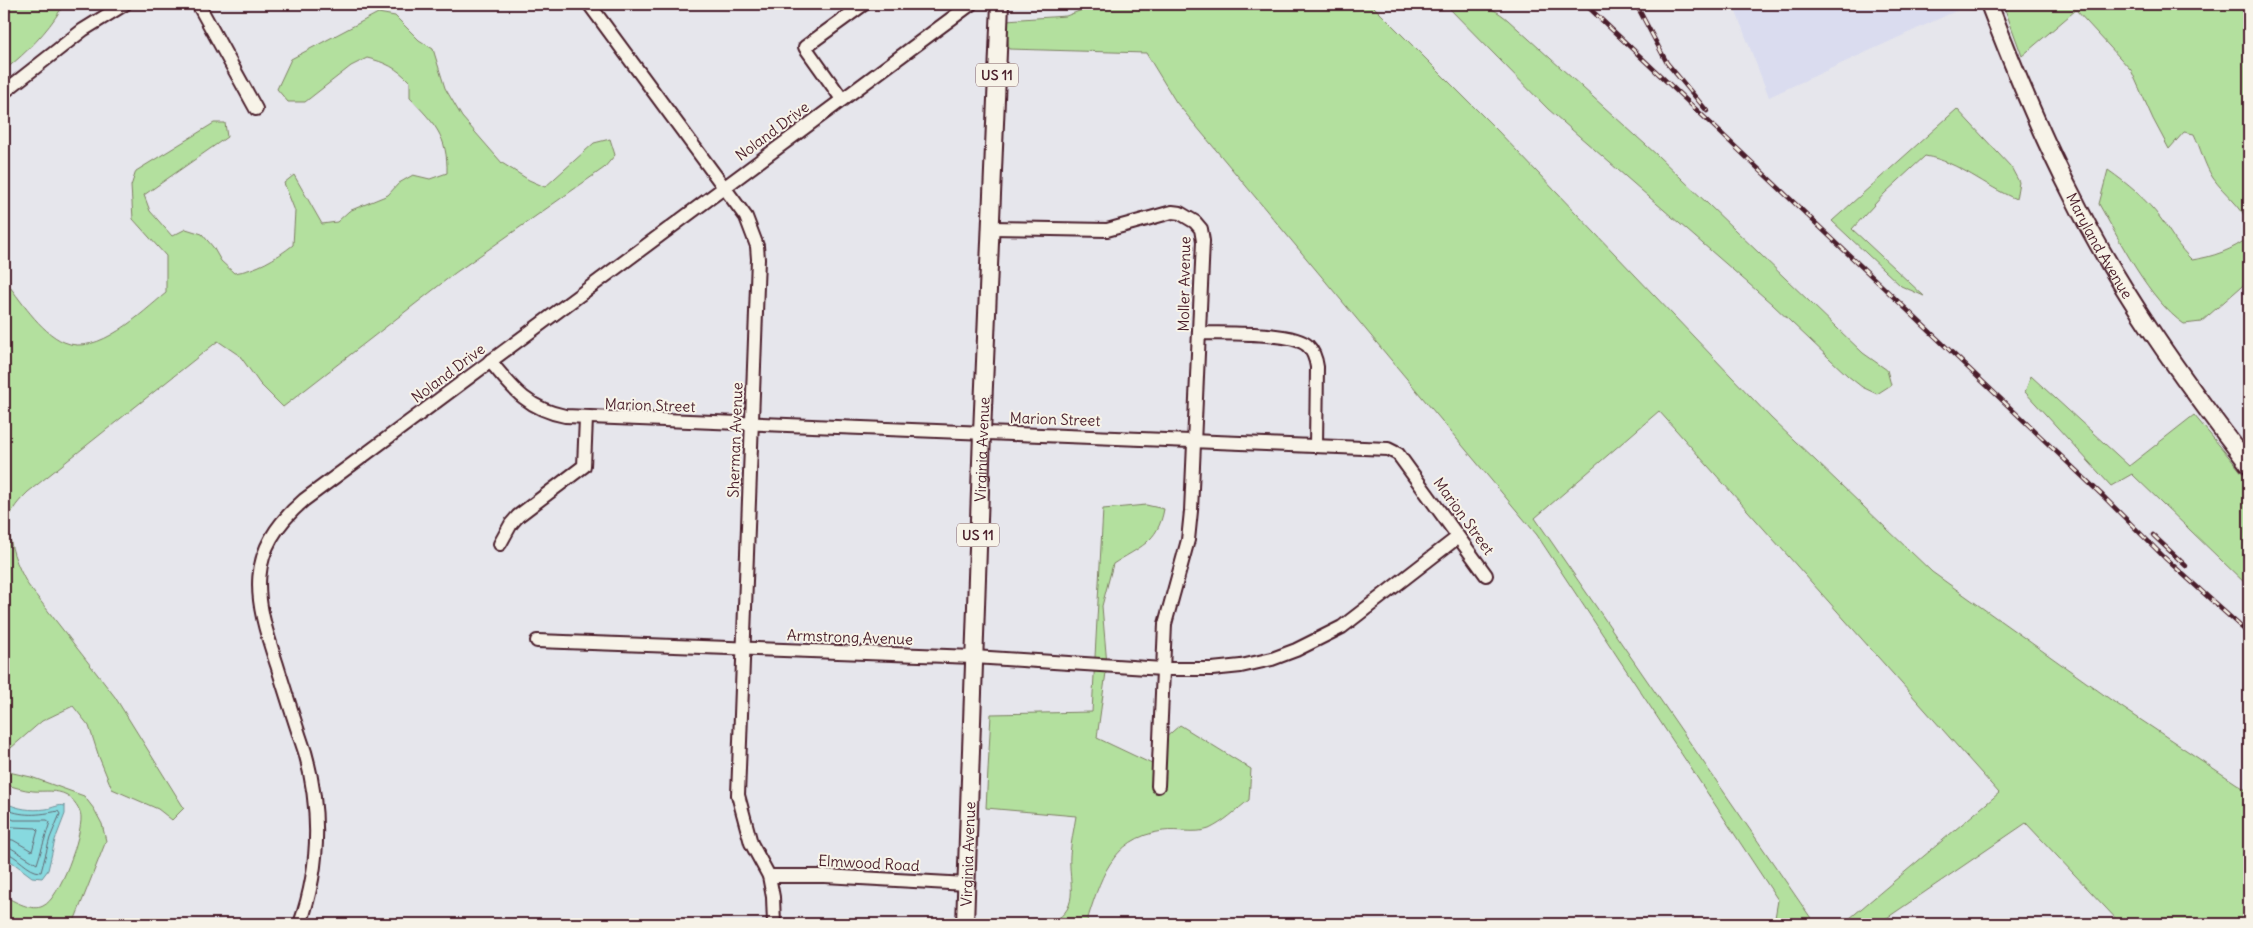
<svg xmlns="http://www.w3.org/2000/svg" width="2253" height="928" font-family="Delius,sans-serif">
	<rect width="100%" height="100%" fill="#e6e6ec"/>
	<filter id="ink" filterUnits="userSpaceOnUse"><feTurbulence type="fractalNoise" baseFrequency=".02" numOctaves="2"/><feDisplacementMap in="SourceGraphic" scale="10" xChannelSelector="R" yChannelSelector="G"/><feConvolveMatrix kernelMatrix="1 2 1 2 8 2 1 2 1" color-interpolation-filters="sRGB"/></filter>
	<g filter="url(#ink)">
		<polygon fill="#dadcef" points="1733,4 1971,4 1769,97"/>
		<g fill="#b3e09e" stroke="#7e8064">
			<path d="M4 4H58L61 9C47 32 27 52 6 69H4Z"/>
			<polygon points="1098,4 1371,4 1498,131 1771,418 1932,572 2114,702 2249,792 2249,924 2121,924 2026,823 1878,924 1843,924 1999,793 1659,411 1535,518 1815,924 1774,924 1778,900 1537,535 1176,102 1146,53 1009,49 1006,20 1066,16"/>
			<path d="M1445 4C1473 4 1486 1 1508 20L1657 155 1863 353 1887 370 1891 385 1877 394 1862 387 1848 376 1772 304 1548 109Z"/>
			<path d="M2003 4H2249V224C2241 205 2224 194 2213 178 2204 164 2201 149 2194 134L2184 132 2169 149 2153 119 2131 70 2076 10 2022 56Z"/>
			<path d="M378 13 395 16 419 40 433 49 445 88 462 117 502 163 529 180 545 187 594 143 610 139 615 155 604 168 455 273 283 407 260 384 240 356 218 341 28 492C20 500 10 510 9 521 8 544 17 566 28 585L115 697 184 808 172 820 158 809 112 789 99 757 89 726 73 706 42 721 4 754V279C19 298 40 332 64 342 98 357 141 313 166 293V256L133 219 131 186 136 171 214 123H225L227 137 144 195 150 211 172 236 186 229 202 234 213 247 221 261 234 273C257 270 275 259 293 245L295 211 284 183 294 175 322 224 337 222 349 211 388 195 399 183 413 175 430 179 447 173C448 136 434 123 410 98V82C397 68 385 62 367 58L351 66 305 102H288L277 89 291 59Z"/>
			<path d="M1957 109 2011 167 2019 182 2016 199C1984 186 1960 162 1925 156L1885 193 1852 229 1924 296 1901 286 1832 221Z"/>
			<path d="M2108 170C2128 184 2147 200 2161 219 2171 233 2179 248 2192 260 2212 257 2233 250 2249 237V280L2201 322 2184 324C2149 300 2120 241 2099 204Z"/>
			<polygon points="2031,376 2129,466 2194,415 2249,481 2249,587 2132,474 2111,486 2025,392"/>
			<path d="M1146 505 1164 509C1158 543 1139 547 1113 564L1102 606 1107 665 1097 738 1152 764 1164 739 1180 725 1251 769 1249 800C1236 810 1224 822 1209 829 1195 834 1177 829 1163 831 1110 838 1100 881 1086 924H1045C1083 913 1068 884 1070 855 1071 842 1074 829 1076 816L986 808 991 714 1092 712 1103 509Z"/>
			<path d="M4 771 31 777 84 796 94 809 102 824 106 841 73 924H4V896C14 901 32 912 43 906 60 899 82 835 81 817 81 809 73 799 67 795 56 789 45 792 33 791 23 790 14 787 4 784Z"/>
		</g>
		<path fill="#87d9df" stroke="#6f8f97" d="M4 802C17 809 31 811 46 809 53 808 59 804 65 806V814L55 840 48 870 42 878 32 877 4 856Z"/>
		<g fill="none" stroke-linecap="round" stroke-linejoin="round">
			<g stroke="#626973" stroke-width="1">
				<path d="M4 808C20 817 40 815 58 811L60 814 50 838 41 872C27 872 18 855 4 852"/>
				<polyline points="4,815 14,820 47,820 50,822 37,864 11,848 4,846"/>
				<polyline points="4,824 13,827 36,828 38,830 32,851 13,840 4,839"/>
			</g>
			<defs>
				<g id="minor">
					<polyline points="198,4 256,109"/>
					<polyline points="589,4 746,217 757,246 758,259 738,795 751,843 769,876 773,897 774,924"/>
					<polyline points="4,92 83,30 125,4"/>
					<polyline points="842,99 805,47 864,4"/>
					<polyline points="990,228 1107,230 1172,212 1180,213 1195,222 1201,229 1203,241 1191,511 1188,540 1165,624 1158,786"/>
					<path d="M1200 333C1222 334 1294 331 1308 346 1314 352 1316 360 1317 367L1316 445"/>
					<path d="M490 361C513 389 528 409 565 416L1388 449 1398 454 1486 575"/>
					<polyline points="500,544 511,524 518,516 584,466 586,418"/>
					<polyline points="537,641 974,657 1163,669 1212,669 1241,666 1272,659 1296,650 1342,627 1458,537"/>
					<polyline points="769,876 825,876 967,884"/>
					<path d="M300 924C320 868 321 810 305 752 295 723 286 694 277 665 254 597 244 552 304 500L971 4"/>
				</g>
				<g id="major">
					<path id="s1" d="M1989 4C2014 69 2040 133 2072 195 2120 292 2183 380 2249 465"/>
					<path id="s2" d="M965 924 982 433 1000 4"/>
				</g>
			</defs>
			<use href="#minor" stroke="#4a1f2b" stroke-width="16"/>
			<use href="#major" stroke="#4a1f2b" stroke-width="20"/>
			<use href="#minor" stroke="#f7f3e8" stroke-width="12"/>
			<use href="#major" stroke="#f7f3e8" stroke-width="16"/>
			<defs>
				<g id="rail">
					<polyline points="1585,4 2103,496 2165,558 2249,634"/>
					<polyline points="1636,4 1667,63 1707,111"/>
					<polyline points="2153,535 2186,566"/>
				</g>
			</defs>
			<use href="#rail" stroke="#4a1f2b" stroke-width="4.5"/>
			<use href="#rail" stroke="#f7f3e8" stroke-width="2.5" stroke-dasharray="8" stroke-linecap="butt"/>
		</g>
	</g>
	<g text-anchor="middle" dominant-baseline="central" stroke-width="4" stroke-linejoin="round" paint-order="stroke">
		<g fill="#f7f3e8" stroke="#7e5f64" stroke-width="1">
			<rect x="976" y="63.5" width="42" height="23" rx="4"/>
			<rect x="957" y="523.5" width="42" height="23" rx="4"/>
		</g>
		<g font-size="14" font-weight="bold" fill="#4a1f2b">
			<text x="997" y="75">US 11</text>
			<text x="978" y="535">US 11</text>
		</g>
		<g font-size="15" fill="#4a1f2b" stroke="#f7f3e8">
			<text transform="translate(772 131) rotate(-37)">Noland Drive</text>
			<text stroke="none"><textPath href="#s1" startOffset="266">Maryland Avenue</textPath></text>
			<text transform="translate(1184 284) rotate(-89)">Moller Avenue</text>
			<text transform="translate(448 373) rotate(-37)">Noland Drive</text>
			<text transform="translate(650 405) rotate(2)">Marion Street</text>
			<text transform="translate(1055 419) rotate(2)">Marion Street</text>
			<text transform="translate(735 440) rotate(-88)">Sherman Avenue</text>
			<text stroke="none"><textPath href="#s2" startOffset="475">Virginia Avenue</textPath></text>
			<text transform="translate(1464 516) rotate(54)">Marion Street</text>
			<text transform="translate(850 637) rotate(2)">Armstrong Avenue</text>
			<text stroke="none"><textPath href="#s2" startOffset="70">Virginia Avenue</textPath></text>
			<text transform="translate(869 863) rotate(3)">Elmwood Road</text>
		</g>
	</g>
	<rect width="2253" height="928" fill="none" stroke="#f7f3e8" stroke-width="20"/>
	<rect x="10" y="10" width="2233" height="908" fill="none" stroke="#4a1f2b" stroke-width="2" filter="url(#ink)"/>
</svg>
